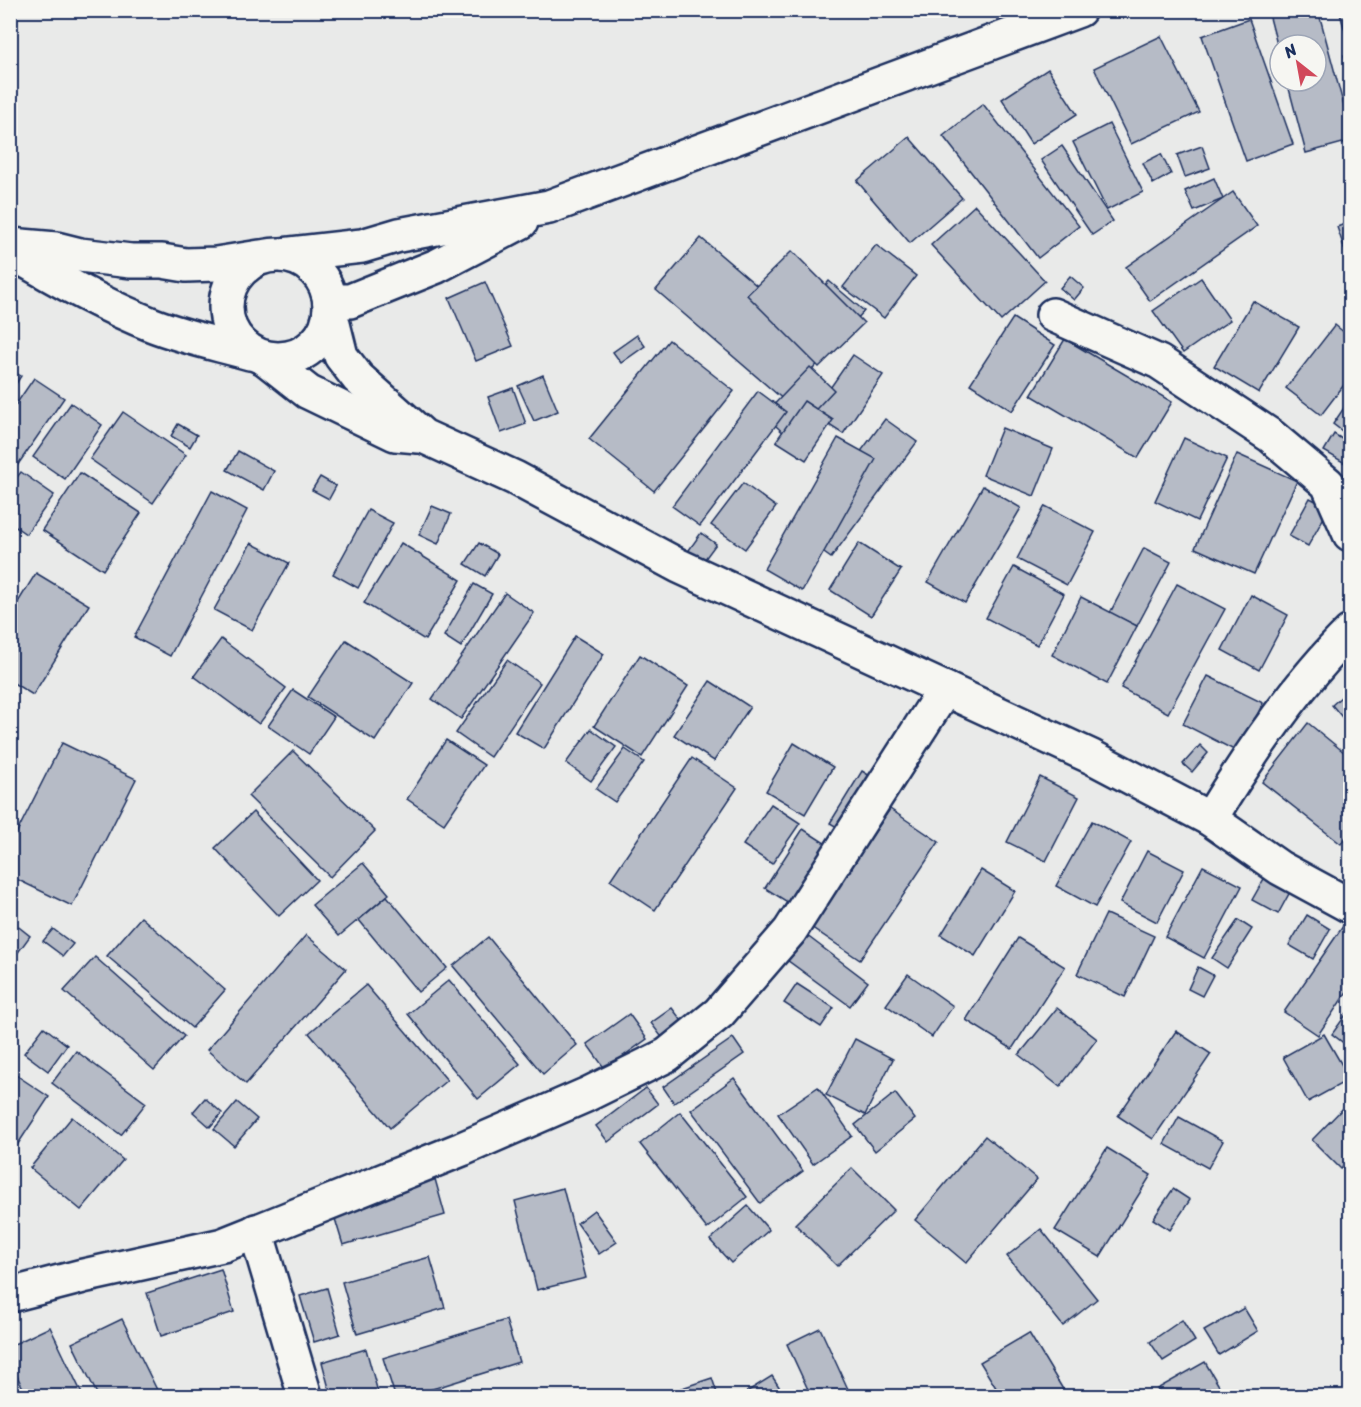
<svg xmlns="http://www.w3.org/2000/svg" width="1361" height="1407" font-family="Sriracha,sans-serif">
	<rect width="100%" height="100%" fill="#e9eae9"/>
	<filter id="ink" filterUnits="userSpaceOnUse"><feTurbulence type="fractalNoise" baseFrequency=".0167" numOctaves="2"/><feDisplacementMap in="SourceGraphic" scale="12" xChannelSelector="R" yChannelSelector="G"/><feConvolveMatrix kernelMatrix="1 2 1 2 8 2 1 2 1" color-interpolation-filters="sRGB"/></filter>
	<g filter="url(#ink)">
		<g fill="#b6bbc6" stroke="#1b2f5e" stroke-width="1.5">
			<polygon points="1268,10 1318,10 1350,129 1350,141 1306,153 1287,81 1316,81 1316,45 1280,45 1280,56"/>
			<polygon points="1339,10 1350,10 1350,37 1347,38"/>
			<polygon points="1249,19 1293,144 1246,161 1202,36"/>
			<polygon points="1161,36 1199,112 1131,144 1094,68"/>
			<polygon points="1350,54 1350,86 1344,55"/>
			<polygon points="1048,69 1077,114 1031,144 1002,99"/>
			<polygon points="983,104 1079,226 1038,258 943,136"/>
			<polygon points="1109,124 1143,192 1107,210 1073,142"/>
			<polygon points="909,137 962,198 910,243 857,181"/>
			<polygon points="1062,146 1113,221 1092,235 1041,160"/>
			<polygon points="1202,146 1210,168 1185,177 1177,155"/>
			<polygon points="1161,154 1171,174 1153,184 1143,163"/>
			<polygon points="1214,178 1223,199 1194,211 1185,191"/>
			<polygon points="1233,192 1257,226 1150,301 1126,267"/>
			<polygon points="975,205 1045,281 1001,321 931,245"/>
			<polygon points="1350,222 1350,265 1337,227"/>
			<polygon points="701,238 796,319 829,281 864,311 785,401 656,290"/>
			<polygon points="876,245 916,276 884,318 843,287"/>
			<polygon points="792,251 864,323 819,367 747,295"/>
			<polygon points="1070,276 1084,288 1074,300 1060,288"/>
			<polygon points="1201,278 1230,320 1183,353 1153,311"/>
			<polygon points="485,282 513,346 476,361 449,298"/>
			<polygon points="1253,301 1299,327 1259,393 1214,366"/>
			<polygon points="1013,318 1055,345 1012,411 970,384"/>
			<polygon points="1335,325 1350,337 1350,377 1321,415 1286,388"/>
			<polygon points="637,335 645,346 621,363 613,352"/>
			<polygon points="1065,339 1172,402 1138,458 1031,395"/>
			<polygon points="669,340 734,391 654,491 589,439"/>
			<polygon points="853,355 883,375 843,434 812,414"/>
			<polygon points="810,367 834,390 789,438 764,415"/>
			<polygon points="10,370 21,376 10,393"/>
			<polygon points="543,375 558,411 534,421 518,386"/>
			<polygon points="34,378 64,398 10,476 10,413"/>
			<polygon points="513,388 526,424 501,433 488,397"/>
			<polygon points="758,391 786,412 700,526 672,506"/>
			<polygon points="1350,399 1350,437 1333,424"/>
			<polygon points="804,401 833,420 806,460 776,441"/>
			<polygon points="71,403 102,425 65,479 33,457"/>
			<polygon points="123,412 186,455 153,503 90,459"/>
			<polygon points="885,419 917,442 831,558 799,535"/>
			<polygon points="178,424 197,435 190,447 171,436"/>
			<polygon points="1002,428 1053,449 1034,496 983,475"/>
			<polygon points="1334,434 1350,444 1350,466 1324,451"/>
			<polygon points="838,438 876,459 802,591 764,569"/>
			<polygon points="1184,438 1227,458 1197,521 1155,501"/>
			<polygon points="238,451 274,471 264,490 227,470"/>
			<polygon points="1237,454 1297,481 1254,574 1195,548"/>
			<polygon points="21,472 54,495 26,534 10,523 10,486"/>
			<polygon points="80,473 141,513 103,570 42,530"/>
			<polygon points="320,477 336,486 329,499 312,490"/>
			<polygon points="743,483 776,507 745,549 711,525"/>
			<polygon points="983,486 1021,508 965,603 928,582"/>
			<polygon points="212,491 247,510 170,656 134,637"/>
			<polygon points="1310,498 1329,508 1308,546 1289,536"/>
			<polygon points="432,506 451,514 438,544 419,535"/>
			<polygon points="1045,506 1095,532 1067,585 1017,559"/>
			<polygon points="368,510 393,523 358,588 333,574"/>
			<polygon points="701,533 716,544 699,567 684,557"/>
			<polygon points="251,543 289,563 252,630 214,610"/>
			<polygon points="401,543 461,580 425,640 364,603"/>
			<polygon points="479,543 498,554 485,576 465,564"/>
			<polygon points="859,543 901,570 871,616 830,590"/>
			<polygon points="1144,548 1171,562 1137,626 1110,613"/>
			<polygon points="1014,567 1064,594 1037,645 986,618"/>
			<polygon points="36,573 89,605 33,695 10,681 10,615"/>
			<polygon points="474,584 492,594 461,647 444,636"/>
			<polygon points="1177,584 1225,609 1168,713 1121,688"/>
			<polygon points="505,593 534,613 461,719 432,699"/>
			<polygon points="1251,595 1288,615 1259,670 1222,650"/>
			<polygon points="1081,597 1137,626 1107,684 1052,655"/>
			<polygon points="575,636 604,654 544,749 515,732"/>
			<polygon points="221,639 286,688 259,724 194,676"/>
			<polygon points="346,640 413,683 375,741 308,697"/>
			<polygon points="640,655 688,686 642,757 594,726"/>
			<polygon points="507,660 540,683 490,757 456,733"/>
			<polygon points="1208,676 1263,703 1238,752 1183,724"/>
			<polygon points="710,681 750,707 714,761 674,735"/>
			<polygon points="1350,689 1350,727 1332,705"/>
			<polygon points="293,690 334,717 309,754 268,726"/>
			<polygon points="1308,723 1350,757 1350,831 1341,844 1262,782"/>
			<polygon points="591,729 616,747 591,781 566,763"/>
			<polygon points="446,740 484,765 444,824 407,799"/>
			<polygon points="62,743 136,779 72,906 10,876 10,846"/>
			<polygon points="794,743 833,767 805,814 766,791"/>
			<polygon points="1200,745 1208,753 1192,772 1183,764"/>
			<polygon points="625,749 644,762 615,802 596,789"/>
			<polygon points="293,751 375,831 330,877 248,796"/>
			<polygon points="692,758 737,788 655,910 610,880"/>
			<polygon points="862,771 883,784 851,835 830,823"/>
			<polygon points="1040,777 1079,797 1046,861 1007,842"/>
			<polygon points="771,804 800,823 772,864 743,845"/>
			<polygon points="890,809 939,842 860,960 811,927"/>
			<polygon points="253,812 317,880 279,916 215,848"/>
			<polygon points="1092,821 1131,842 1095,907 1056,886"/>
			<polygon points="803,829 834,849 797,908 765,888"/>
			<polygon points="1147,851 1184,870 1157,922 1120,903"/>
			<polygon points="363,863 389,894 339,936 312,905"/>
			<polygon points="1203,866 1242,886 1204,958 1165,937"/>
			<polygon points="981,870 1015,891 975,956 941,935"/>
			<polygon points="1265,877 1291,890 1278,914 1252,900"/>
			<polygon points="387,896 447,968 418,992 359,920"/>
			<polygon points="1106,914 1154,936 1125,997 1077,974"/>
			<polygon points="1307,915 1330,929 1313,959 1289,945"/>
			<polygon points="141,917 225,990 192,1028 107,956"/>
			<polygon points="1348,919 1350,921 1350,987 1318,1035 1284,1012"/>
			<polygon points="1238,920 1252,929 1227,968 1212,958"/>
			<polygon points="15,924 30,936 11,962 10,931"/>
			<polygon points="53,929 73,944 63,956 43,941"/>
			<polygon points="306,935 346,969 246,1084 207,1050"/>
			<polygon points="806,935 868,982 850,1006 787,960"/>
			<polygon points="488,937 577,1045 543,1074 453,966"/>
			<polygon points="1018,938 1065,967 1012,1049 966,1020"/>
			<polygon points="95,957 184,1036 154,1070 64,991"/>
			<polygon points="1198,967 1213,975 1202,996 1188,989"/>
			<polygon points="908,974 953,1006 932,1037 886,1005"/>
			<polygon points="449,980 520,1064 478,1099 408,1014"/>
			<polygon points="797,984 834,1008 821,1027 784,1003"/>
			<polygon points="366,985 447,1080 390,1128 309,1033"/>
			<polygon points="672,1008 688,1029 667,1044 651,1023"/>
			<polygon points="1057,1008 1097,1039 1060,1087 1019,1055"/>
			<polygon points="1350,1009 1350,1048 1332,1034"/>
			<polygon points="629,1014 647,1039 605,1069 587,1044"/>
			<polygon points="44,1027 67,1045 48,1071 24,1053"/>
			<polygon points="1176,1031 1211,1054 1153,1139 1118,1116"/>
			<polygon points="1324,1034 1350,1079 1308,1102 1283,1057"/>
			<polygon points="733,1038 744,1054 674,1103 663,1087"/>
			<polygon points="855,1039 893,1059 865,1115 826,1095"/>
			<polygon points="76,1051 146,1103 121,1135 52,1083"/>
			<polygon points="10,1071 49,1097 14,1150 10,1148"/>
			<polygon points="734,1078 803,1171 760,1203 691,1110"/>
			<polygon points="818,1087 852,1136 813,1164 778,1114"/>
			<polygon points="646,1088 658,1104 608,1142 596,1126"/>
			<polygon points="895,1093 915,1119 875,1151 855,1125"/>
			<polygon points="205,1098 222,1113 210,1127 193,1112"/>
			<polygon points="1350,1101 1350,1160 1341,1169 1312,1140"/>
			<polygon points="237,1102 257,1119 234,1146 214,1129"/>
			<polygon points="680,1112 747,1197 707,1229 640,1144"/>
			<polygon points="72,1117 123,1160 81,1210 30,1168"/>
			<polygon points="1179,1117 1223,1141 1208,1168 1164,1144"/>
			<polygon points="985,1136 1037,1179 966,1263 915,1220"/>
			<polygon points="1107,1148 1151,1175 1100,1257 1055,1230"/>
			<polygon points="852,1168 894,1210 837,1266 795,1224"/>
			<polygon points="435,1179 445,1215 343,1245 332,1209"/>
			<polygon points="563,1188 586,1278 537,1290 515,1201"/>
			<polygon points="1173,1189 1190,1200 1170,1230 1153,1219"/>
			<polygon points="748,1206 769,1230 731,1263 710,1240"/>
			<polygon points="594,1210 617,1242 599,1254 577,1223"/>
			<polygon points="1041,1229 1097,1299 1063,1326 1007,1256"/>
			<polygon points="430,1257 445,1308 357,1334 342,1282"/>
			<polygon points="221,1269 234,1312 161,1336 147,1293"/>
			<polygon points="327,1288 340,1334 314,1342 300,1296"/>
			<polygon points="1244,1308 1258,1331 1219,1355 1204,1331"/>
			<polygon points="122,1319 160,1396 98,1396 72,1343"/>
			<polygon points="506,1320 519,1362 410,1396 395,1396 383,1358"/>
			<polygon points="1182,1320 1195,1341 1163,1361 1150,1342"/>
			<polygon points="50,1327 83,1396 27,1396 10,1362 10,1346"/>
			<polygon points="820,1328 848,1389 831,1396 811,1396 787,1344"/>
			<polygon points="1029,1333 1067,1396 1001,1396 980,1362"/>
			<polygon points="366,1349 379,1396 331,1396 322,1362"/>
			<polygon points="1205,1362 1225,1396 1161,1396 1157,1389"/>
			<polygon points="772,1376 785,1396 740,1396"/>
			<polygon points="712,1378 718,1396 658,1396"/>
		</g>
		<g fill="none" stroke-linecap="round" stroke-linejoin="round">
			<defs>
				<polyline id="service" points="1016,10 1028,30"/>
				<g id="minor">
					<polyline points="330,312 341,356 358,378 423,436 515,478 679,566 1092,757 1210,819 1280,868 1350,906"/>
					<polyline points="1053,315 1159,362 1271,436 1328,484 1350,534"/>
					<polyline points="266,359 308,392 395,434 418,436"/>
					<path d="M1210 819C1249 755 1297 684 1350 632"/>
					<polyline points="256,1231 305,1396"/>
					<polyline points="10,1295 83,1276 223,1245 462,1149 586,1095 667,1055 719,1013 790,931 945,689"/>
				</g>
				<g id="tertiary">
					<polyline points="10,245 56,249 80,255 131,261 162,261 186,265 216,264 260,257"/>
					<path d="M10 251C54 278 105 306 153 325 184 337 218 344 250 353"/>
					<circle cx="278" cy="307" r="52"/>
					<polyline points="282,255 362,246 399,235 549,207 1079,10"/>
					<polyline points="330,301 350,301 437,266 521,222"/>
				</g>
			</defs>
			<use href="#service" stroke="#1b2f5e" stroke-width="22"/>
			<use href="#minor" stroke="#1b2f5e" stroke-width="38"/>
			<use href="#tertiary" stroke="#1b2f5e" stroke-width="38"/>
			<use href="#service" stroke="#f6f6f2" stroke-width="18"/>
			<use href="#minor" stroke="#f6f6f2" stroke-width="33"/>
			<use href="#tertiary" stroke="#f6f6f2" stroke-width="33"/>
		</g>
	</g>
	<rect width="1361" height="1407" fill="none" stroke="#f6f6f2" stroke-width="36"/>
	<rect x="18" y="18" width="1325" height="1371" fill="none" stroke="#1b2f5e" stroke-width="2" filter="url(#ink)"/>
	<g transform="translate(1298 63) rotate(329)"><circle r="28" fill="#f6f6f2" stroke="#9ea6b7" stroke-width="1.5"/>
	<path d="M0-4.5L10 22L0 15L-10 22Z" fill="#d1495b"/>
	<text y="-9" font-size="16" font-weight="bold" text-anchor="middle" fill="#1b2f5e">N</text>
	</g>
</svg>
